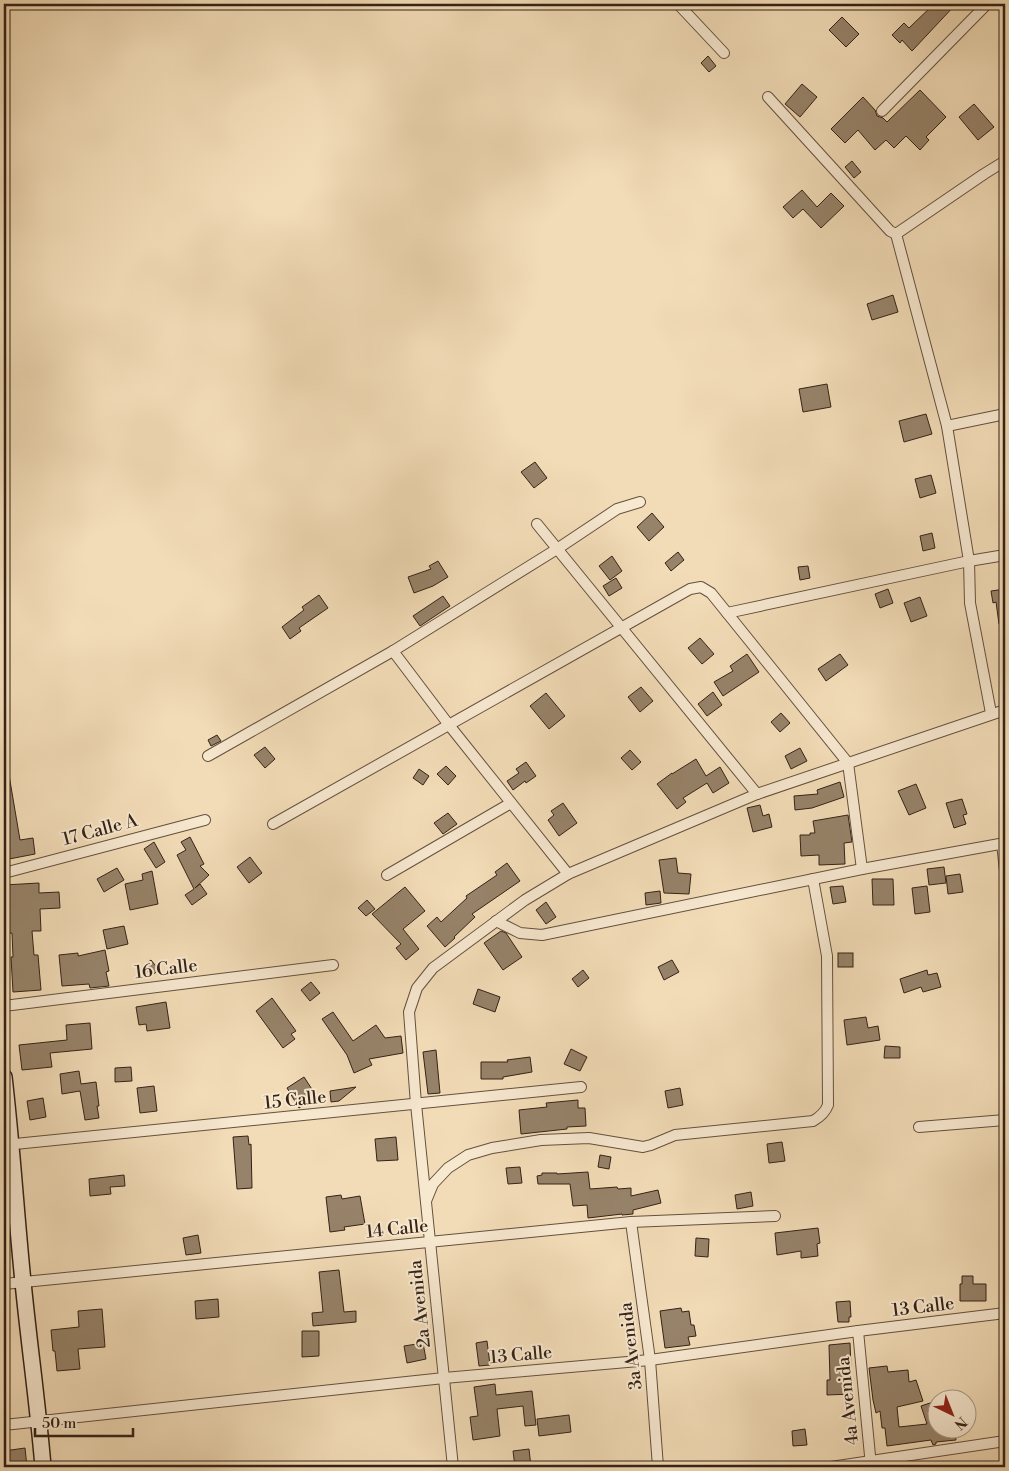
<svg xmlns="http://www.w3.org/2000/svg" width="1009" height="1471" font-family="'Libre Bodoni',serif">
	<rect width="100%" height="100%" fill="#f2dcb7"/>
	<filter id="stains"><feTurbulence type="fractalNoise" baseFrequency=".004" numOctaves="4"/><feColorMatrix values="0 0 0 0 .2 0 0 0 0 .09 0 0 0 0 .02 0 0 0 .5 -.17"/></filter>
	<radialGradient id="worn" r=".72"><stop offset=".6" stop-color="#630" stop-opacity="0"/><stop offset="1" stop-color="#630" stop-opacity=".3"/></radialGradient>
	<g fill="#97836a" stroke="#342216">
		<polygon points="934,4 956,4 912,51 902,40 900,43 892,35 904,23 909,28"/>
		<polygon points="842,17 859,34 846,47 829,30"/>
		<polygon points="708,56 716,66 709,72 701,63"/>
		<polygon points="802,84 817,97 800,117 785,104"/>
		<polygon points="920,90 946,117 926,137 929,140 920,150 906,136 894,148 886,140 875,150 858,130 845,143 831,129 863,97 875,110 877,116 883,118 887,122"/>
		<polygon points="974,104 994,127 978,140 959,117"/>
		<polygon points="852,161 861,172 854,178 845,167"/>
		<polygon points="802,190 817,207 831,193 844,206 821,228 803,209 793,218 783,207"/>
		<polygon points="893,295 898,312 872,320 867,304"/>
		<polygon points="827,384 831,407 803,412 799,389"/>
		<polygon points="926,414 932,434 904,442 899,421"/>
		<polygon points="535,462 547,478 534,488 521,472"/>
		<polygon points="931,475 936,493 920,498 915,479"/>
		<polygon points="652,513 664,527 649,541 637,527"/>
		<polygon points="932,533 935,548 923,551 920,536"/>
		<polygon points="678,552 684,560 671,571 665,563"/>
		<polygon points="612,556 622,571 610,580 599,566"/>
		<polygon points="438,561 448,577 433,586 414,593 408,577 431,569 429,566"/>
		<polygon points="808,566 810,578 800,580 798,567"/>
		<polygon points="616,578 622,588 609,596 603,586"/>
		<polygon points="888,589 893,603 880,608 875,594"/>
		<polygon points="1005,589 1005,624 999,624 996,602 993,603 991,591"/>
		<polygon points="319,595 328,608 299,628 301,631 290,639 282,627 304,610 302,607"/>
		<polygon points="443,596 450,606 420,626 413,616"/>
		<polygon points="920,597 927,616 911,622 904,603"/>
		<polygon points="700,638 714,654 702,664 688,648"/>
		<polygon points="747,654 759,672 723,696 714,682 733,671 730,666"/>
		<polygon points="840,654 848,665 826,681 818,669"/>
		<polygon points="641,687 653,701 640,712 628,697"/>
		<polygon points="713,692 722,705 707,716 698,704"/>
		<polygon points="546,693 565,716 549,729 530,706"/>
		<polygon points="781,713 790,723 780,732 771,722"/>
		<polygon points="217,735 221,741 211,746 208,740"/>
		<polygon points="265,747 275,759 265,768 254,755"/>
		<polygon points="800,748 807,761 791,769 785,756"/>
		<polygon points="630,750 641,762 632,770 621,758"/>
		<polygon points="696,759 706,776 720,767 729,783 713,793 707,783 683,798 686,802 677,809 657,784 672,773 672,774"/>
		<polygon points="526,762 536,776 526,783 525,781 513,790 507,781 519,773 516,769"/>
		<polygon points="446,766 456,776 448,785 437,774"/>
		<polygon points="419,769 429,776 423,785 413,778"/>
		<polygon points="4,775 9,775 20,840 33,838 35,854 4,860"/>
		<polygon points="840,782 844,797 812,808 795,810 794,796 818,794 817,790"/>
		<polygon points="916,784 926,808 909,815 898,791"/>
		<polygon points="962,799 967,814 963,815 966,824 954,828 946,803"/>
		<polygon points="563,803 577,823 559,836 548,820 554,815 551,811"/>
		<polygon points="760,805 763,816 769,814 772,827 753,832 747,808"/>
		<polygon points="448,813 457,824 443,834 434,823"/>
		<polygon points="848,815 852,842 844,843 845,864 819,865 819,855 801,856 800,835 810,835 810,833 815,833 813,821"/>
		<polygon points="190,837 204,864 200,866 209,875 195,888 200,884 207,894 192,905 185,895 194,889 177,855 186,850 181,842"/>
		<polygon points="154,842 165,862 156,868 144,849"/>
		<polygon points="250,857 262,873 249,883 237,867"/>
		<polygon points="676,858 678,873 691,874 689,894 664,893 659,860"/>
		<polygon points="507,863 520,881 472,914 475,917 454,937 455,938 445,947 427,926 437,917 441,922 467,898 466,896 497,875 495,872"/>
		<polygon points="944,867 946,883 929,885 927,869"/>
		<polygon points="117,868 124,880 104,892 97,879"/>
		<polygon points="152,871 158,904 130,910 125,884 143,880 142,874"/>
		<polygon points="960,874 963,892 948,894 946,876"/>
		<polygon points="872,879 893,879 894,905 873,905"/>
		<polygon points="39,883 39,893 59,892 60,908 40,909 41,931 32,931 34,955 38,955 41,990 13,992 11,957 13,957 12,933 4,933 4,885"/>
		<polygon points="843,886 846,902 833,904 830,887"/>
		<polygon points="927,886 930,912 915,914 912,888"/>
		<polygon points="405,887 425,911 403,929 419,949 406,960 396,948 401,944 372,914"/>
		<polygon points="660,891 661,903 646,905 645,893"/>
		<polygon points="367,900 375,909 366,916 358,908"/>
		<polygon points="546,902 556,917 546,924 536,910"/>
		<polygon points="124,926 128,944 107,949 103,930"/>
		<polygon points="501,931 506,933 522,957 503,970 484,943"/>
		<polygon points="105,950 109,971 106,972 109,986 90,988 89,984 62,986 59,955 78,953 78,956"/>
		<rect x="838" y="953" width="15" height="14"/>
		<polygon points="151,960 159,970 151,976 143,966"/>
		<polygon points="672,960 679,972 664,980 658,967"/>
		<polygon points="583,970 589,978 578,987 572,979"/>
		<polygon points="927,970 928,975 937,973 941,987 923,992 921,987 904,993 900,979"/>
		<polygon points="311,982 320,993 310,1001 301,990"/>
		<polygon points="478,989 500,997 495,1012 473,1004"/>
		<polygon points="272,998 296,1031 291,1034 295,1039 283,1048 256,1011"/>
		<polygon points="166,1002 170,1028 147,1031 146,1024 139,1025 136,1007"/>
		<polygon points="333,1012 353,1041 376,1025 385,1038 401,1036 403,1053 369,1059 372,1065 354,1073 347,1055 322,1019"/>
		<polygon points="866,1017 868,1028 878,1026 880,1040 847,1045 844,1020"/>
		<polygon points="90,1023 92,1049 50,1053 52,1067 22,1070 19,1045 67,1040 66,1025"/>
		<polygon points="885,1046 900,1047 900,1058 884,1058"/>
		<polygon points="571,1049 587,1057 580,1071 564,1064"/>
		<polygon points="436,1050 440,1093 428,1094 423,1052"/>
		<polygon points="530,1057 532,1072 503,1077 503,1079 481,1079 481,1062 508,1062 507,1060"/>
		<polygon points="131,1067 132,1081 115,1082 115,1068"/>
		<polygon points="79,1071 81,1084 96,1082 99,1106 97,1106 99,1118 85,1120 80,1091 62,1094 60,1074"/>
		<polygon points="304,1077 317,1097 299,1108 287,1088"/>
		<polygon points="154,1086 157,1111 140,1113 137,1088"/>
		<polygon points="356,1087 339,1101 331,1102 330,1091"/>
		<polygon points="680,1088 683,1105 668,1108 665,1091"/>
		<polygon points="43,1098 46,1117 30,1120 27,1101"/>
		<polygon points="578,1100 578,1108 585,1108 586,1126 567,1127 567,1129 521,1134 519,1110 547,1107 546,1103"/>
		<polygon points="248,1136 249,1145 251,1144 252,1188 237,1189 233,1137"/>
		<polygon points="396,1137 398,1160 377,1161 375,1139"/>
		<polygon points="782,1142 785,1161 769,1163 767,1144"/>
		<polygon points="600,1155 611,1157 609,1169 598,1167"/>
		<polygon points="520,1167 522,1183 508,1184 506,1168"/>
		<polygon points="588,1172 590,1189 617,1187 618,1189 631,1188 631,1196 658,1190 661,1203 633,1210 633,1214 622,1215 622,1214 588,1218 587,1205 573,1206 570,1184 538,1184 537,1176 542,1175 542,1173 557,1173 557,1174"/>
		<polygon points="124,1175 125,1186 110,1187 111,1194 90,1196 89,1179"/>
		<polygon points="751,1192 753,1206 737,1209 735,1195"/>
		<polygon points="341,1195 342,1199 360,1196 365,1224 344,1227 345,1230 330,1232 326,1197"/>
		<polygon points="818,1228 820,1243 817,1244 818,1256 801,1258 801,1251 777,1255 775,1233"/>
		<polygon points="198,1235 201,1253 186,1255 183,1238"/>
		<polygon points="696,1238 709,1239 708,1257 695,1256"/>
		<polygon points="339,1270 344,1312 356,1311 356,1322 313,1326 312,1313 323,1312 319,1272"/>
		<polygon points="962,1276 973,1276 973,1284 986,1284 986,1301 960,1301 960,1284 962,1284"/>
		<polygon points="218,1299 219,1317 196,1319 195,1301"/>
		<polygon points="850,1301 851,1317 849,1317 849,1322 838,1322 836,1302"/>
		<polygon points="681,1308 682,1312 689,1311 691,1325 694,1325 696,1336 688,1337 690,1345 665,1348 660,1311"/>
		<polygon points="102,1309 105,1347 78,1349 80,1369 57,1371 55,1351 53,1351 51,1330 79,1327 78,1311"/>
		<polygon points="302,1331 319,1331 319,1356 302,1357"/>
		<polygon points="487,1341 490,1365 479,1366 476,1343"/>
		<polygon points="423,1343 426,1359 407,1363 404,1346"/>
		<polygon points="850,1343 852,1394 827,1395 827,1380 830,1380 829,1345"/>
		<polygon points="887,1366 888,1372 908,1370 909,1382 916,1380 923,1401 897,1407 899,1427 927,1424 921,1406 933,1402 936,1415 936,1428 955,1428 956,1440 936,1442 936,1444 933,1445 931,1440 887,1446 885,1428 882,1428 880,1411 876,1413 873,1400 869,1368"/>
		<polygon points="495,1384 496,1395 532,1391 536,1425 525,1426 523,1406 497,1409 500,1436 473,1440 470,1417 478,1416 474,1387"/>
		<polygon points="569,1415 571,1432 539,1436 537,1419"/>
		<polygon points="805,1429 807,1445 793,1446 792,1431"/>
		<polygon points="25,1448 27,1467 4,1467 4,1451"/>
		<polygon points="529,1449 531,1467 515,1467 513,1451"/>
	</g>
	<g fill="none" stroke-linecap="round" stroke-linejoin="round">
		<defs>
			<g id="street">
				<polyline points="678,4 724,53"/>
				<polyline points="768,97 890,231 896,234 984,174 1005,161"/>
				<polyline points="882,111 987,4"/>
				<polyline points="896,234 947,426 969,561 970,603 991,713"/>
				<polyline points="947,426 1005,414"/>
				<polyline points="537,524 757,794"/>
				<polyline points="727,613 969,561 1005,555"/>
				<polyline points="393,651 449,725 568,874"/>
				<polyline points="208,756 393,651 557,549 617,509 640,502"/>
				<polyline points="273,824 690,589 701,587 711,593 848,763 862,869"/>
				<polyline points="1002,843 1005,871"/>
				<polyline points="4,873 205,820"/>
				<polyline points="387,875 511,803"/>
				<polyline points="496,921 520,933 542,935 862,869 1005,843"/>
				<polyline points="4,1006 333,965"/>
				<polyline points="919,1127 1005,1120"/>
				<polyline points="5,1145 581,1087"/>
				<path d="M426 1201 433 1184 448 1168 468 1155 492 1148 541 1140 589 1138 643 1147 651 1145 675 1135 813 1121C820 1117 825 1113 828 1105L827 956 813 879"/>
				<polyline points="631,1222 650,1360 658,1467"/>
				<polyline points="4,1284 631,1222 775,1216"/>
				<polyline points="858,1331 871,1466"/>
				<polyline points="4,1425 444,1378 650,1360 858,1331 1005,1313"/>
				<polyline points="453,1467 416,1104 409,1012 417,988 433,968 525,900 568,874 757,794 1005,710"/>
				<polyline points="831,1467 1005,1441"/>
			</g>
			<path id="secondary" d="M4 1077C12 1145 16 1213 23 1282 29 1344 38 1405 43 1467"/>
		</defs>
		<use href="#street" stroke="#64503e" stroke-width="12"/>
		<use href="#secondary" stroke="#342216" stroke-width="18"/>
		<use href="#street" stroke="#f7e8d0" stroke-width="10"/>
		<use href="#secondary" stroke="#f7e8d0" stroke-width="15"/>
	</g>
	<g text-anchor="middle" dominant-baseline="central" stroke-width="4" stroke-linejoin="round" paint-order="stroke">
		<g font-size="18" fill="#342216" stroke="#f7e8d0">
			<text transform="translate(100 830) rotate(-15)">17 Calle A</text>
			<text transform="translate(166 969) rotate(-7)">16 Calle</text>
			<text transform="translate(295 1100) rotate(-6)">15 Calle</text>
			<text transform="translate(397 1229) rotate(-6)">14 Calle</text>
			<text transform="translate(420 1304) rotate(-96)">2a Avenida</text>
			<text transform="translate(923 1307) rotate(-7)">13 Calle</text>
			<text transform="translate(631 1346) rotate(-97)">3a Avenida</text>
			<text transform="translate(521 1355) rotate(-5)">13 Calle</text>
			<text transform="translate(848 1401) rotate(-96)">4a Avenida</text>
		</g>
	</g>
	<rect width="1009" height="1471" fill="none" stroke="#f2dcb7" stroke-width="20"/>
	<rect x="5" y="5" width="999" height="1461" fill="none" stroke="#342216" stroke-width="2.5"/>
	<rect x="10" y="10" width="989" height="1451" fill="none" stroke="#342216"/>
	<g transform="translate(952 1414) rotate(137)"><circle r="24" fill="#f7e8d0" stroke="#a99986"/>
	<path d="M0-4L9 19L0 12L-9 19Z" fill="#8f2418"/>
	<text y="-8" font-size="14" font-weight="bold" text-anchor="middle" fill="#342216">N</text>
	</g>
	<path d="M35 1428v8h98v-8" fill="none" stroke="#342216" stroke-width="2.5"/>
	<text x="42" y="1428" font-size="15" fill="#342216" stroke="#f7e8d0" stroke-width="4" paint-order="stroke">50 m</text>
	<rect width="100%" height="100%" filter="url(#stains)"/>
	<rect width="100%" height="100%" fill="url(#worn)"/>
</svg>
